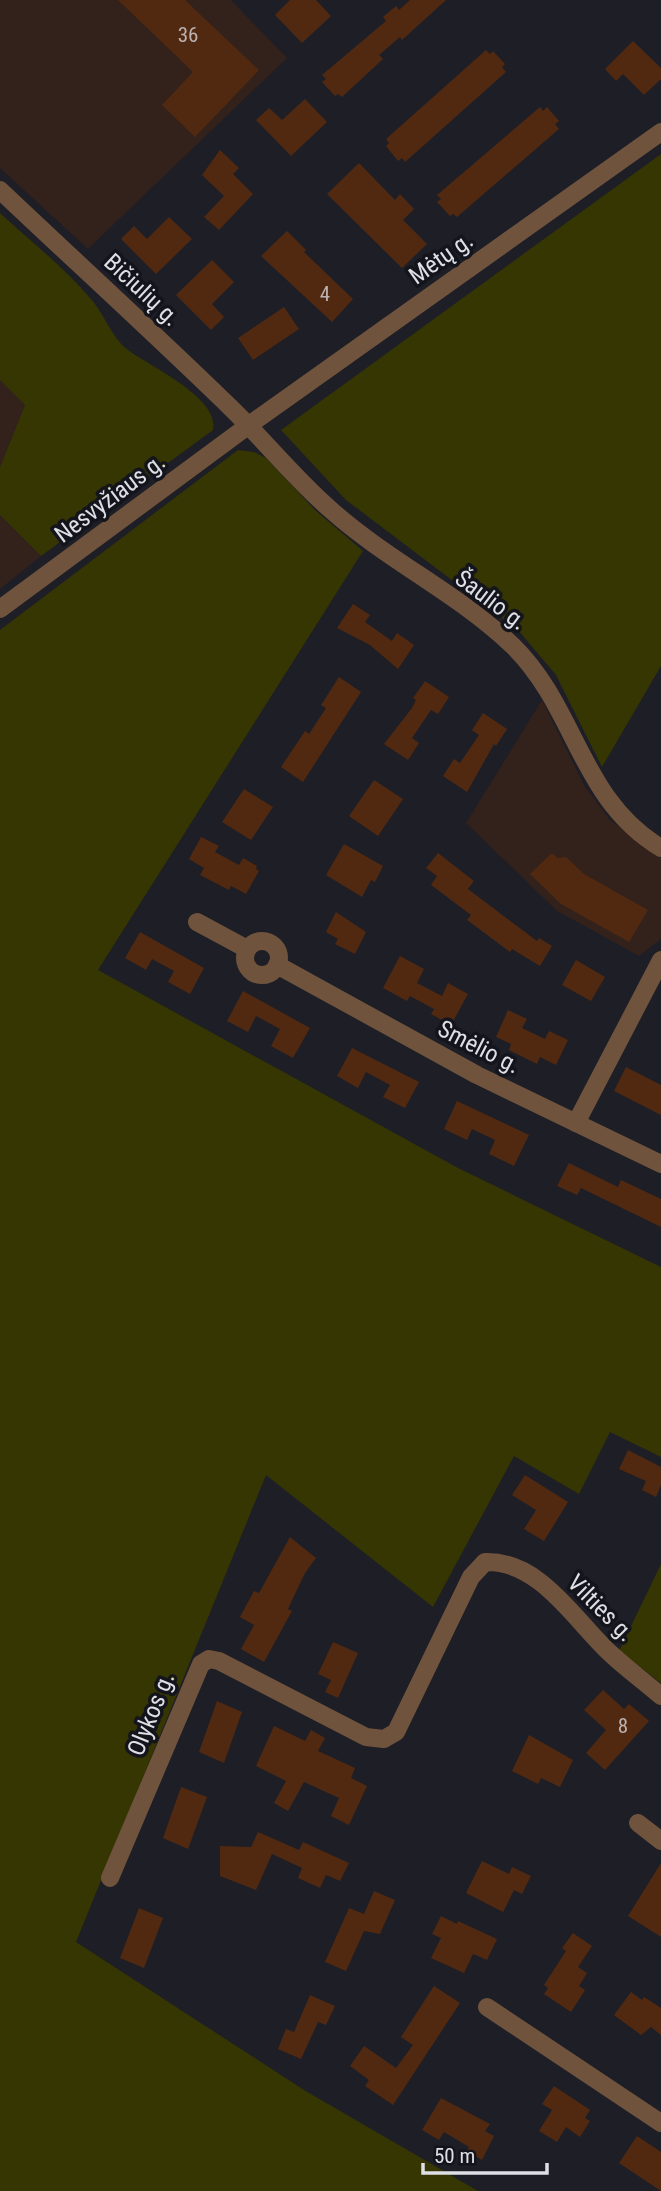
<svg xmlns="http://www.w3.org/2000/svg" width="661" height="2191" font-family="'Roboto Condensed',sans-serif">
	<rect width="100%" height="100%" fill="#1d1e26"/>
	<g fill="#33211b">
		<polygon points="0,0 231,0 287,58 88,249 0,168"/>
		<polygon points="0,380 25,405 0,467"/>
		<polygon points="0,515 41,556 0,589"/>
		<polygon points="542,700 584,785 610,820 661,858 661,939 639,956 557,911 466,823"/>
	</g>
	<g fill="#363603">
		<polygon points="661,154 661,666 602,767 556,675 518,630 346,500 281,430"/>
		<path d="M0 213C30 241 64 267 90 298 104 313 111 337 128 350 151 367 220 398 213 430L41 556 0 515V467L25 405 0 380Z"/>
		<polygon points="238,450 254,452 266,458 315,510 363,551 98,970 458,1168 661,1267 661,1457 610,1432 579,1494 514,1456 433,1607 266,1475 76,1942 304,2090 478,2191 0,2191 0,630"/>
		<polygon points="661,1564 661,1683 619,1651"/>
	</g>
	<g fill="#512911">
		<polygon points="118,0 185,0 259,70 195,137 162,105 193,72"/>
		<polygon points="290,0 316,0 331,16 302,43 275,15"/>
		<polygon points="410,0 446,0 402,40 400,37 379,55 383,59 342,97 338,94 335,96 322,82 326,79 322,75 386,21 383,17 396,6 399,10"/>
		<polygon points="633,41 661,68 661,79 644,95 623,74 616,81 605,69"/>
		<polygon points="486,50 490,54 493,51 505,64 502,67 506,72 405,162 402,158 398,161 386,146 389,143 386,139"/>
		<polygon points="305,99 327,122 291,156 256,120 269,108 282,120"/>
		<polygon points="540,107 543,111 547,107 559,121 555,124 559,129 457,217 453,214 450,216 437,202 441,199 437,195"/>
		<polygon points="220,150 239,168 233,174 253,194 219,230 204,217 224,196 202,175"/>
		<polygon points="359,163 395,200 400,194 414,209 403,220 427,244 402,268 327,194"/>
		<polygon points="169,217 192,239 156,274 121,239 134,226 147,239"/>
		<polygon points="287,231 306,250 304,252 353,299 332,322 261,256"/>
		<polygon points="212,260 234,282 212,304 224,317 211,330 176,295"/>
		<polygon points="284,307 299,329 253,360 238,338"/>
		<polygon points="353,604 370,615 365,622 392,641 397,633 414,645 398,669 370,645 337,628"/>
		<polygon points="339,677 361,692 303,782 281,767 305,731 309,734 326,708 321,705"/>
		<polygon points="425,681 449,697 438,714 431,710 412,738 419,743 408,760 384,744 412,708 416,700 413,698"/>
		<polygon points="483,713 507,729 496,746 494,744 467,792 443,776 454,759 460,763 479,735 472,730"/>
		<polygon points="374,780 403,799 378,836 349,816"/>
		<polygon points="244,789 273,807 251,840 222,822"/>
		<polygon points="201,837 219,846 215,852 239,865 243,858 257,866 256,869 259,871 246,894 231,886 229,890 200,875 204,868 189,859"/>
		<polygon points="344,844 383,866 375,882 371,880 362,897 326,875"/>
		<polygon points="438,853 474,881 468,889 537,941 539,938 552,946 540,966 512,949 510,952 467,920 471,915 431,885 437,876 426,868"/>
		<polygon points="552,853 557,858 566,857 584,874 648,910 629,942 561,904 530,874"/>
		<polygon points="336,912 366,932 355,954 335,944 338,939 326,932"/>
		<polygon points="140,932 204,968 190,994 168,982 174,971 152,959 146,970 125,958"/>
		<polygon points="400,956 424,969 417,983 442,996 448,983 468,994 451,1025 431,1014 434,1009 410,996 407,1001 383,988"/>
		<polygon points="576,960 605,977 591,1001 562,985"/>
		<polygon points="243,991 310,1028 293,1058 271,1046 280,1029 256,1016 248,1032 227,1021"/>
		<polygon points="508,1010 527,1019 522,1028 545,1039 549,1031 568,1040 556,1065 540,1057 537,1064 509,1050 511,1044 496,1037"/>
		<polygon points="352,1048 419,1082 405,1108 383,1097 390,1085 366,1072 358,1088 337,1076"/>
		<polygon points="626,1067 661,1085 661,1115 614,1091"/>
		<polygon points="457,1101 529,1135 514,1166 489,1154 495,1140 472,1129 467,1140 444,1129"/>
		<polygon points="569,1163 618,1187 621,1180 661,1199 661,1227 581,1188 577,1195 557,1186"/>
		<polygon points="628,1450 661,1467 661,1485 656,1497 642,1490 646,1481 619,1469"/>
		<polygon points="525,1475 568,1502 544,1541 524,1529 536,1510 512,1495"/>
		<polygon points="290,1537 316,1558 305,1573 288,1609 292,1611 264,1662 241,1649 254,1625 240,1617 254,1591 259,1593"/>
		<polygon points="333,1642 358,1653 338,1698 325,1692 331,1680 318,1674"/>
		<polygon points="603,1690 624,1709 629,1704 649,1721 605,1770 586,1753 606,1730 584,1710"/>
		<polygon points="217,1701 242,1712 224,1763 199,1752"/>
		<polygon points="274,1726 305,1741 311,1730 325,1738 318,1751 355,1768 351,1778 367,1786 349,1825 331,1816 339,1798 304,1782 288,1811 274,1803 286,1781 256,1766"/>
		<polygon points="529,1735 573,1760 560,1787 541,1778 538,1784 512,1771"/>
		<polygon points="181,1787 207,1797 188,1849 163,1838"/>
		<polygon points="258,1832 299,1850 303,1842 349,1863 340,1881 326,1875 320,1888 298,1878 302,1868 272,1854 256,1890 220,1876 220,1846 251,1847"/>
		<polygon points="482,1861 509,1874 512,1867 531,1876 522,1894 514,1890 503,1912 466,1893"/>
		<polygon points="661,1863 661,1937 628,1916"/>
		<polygon points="374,1891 395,1900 380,1934 364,1931 346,1971 325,1962 349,1908 364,1914"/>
		<polygon points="139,1908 163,1918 144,1968 120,1958"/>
		<polygon points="441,1916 457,1924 458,1921 497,1939 487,1960 473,1954 464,1973 431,1958 441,1938 432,1934"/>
		<polygon points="573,1933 592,1946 578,1967 587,1973 579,1986 585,1990 571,2012 544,1994 548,1988 544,1985 566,1951 562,1948"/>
		<polygon points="434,1986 460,2003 393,2105 365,2086 369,2080 350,2066 364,2046 396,2068 413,2045 401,2037"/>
		<polygon points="631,1992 642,2000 644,1997 661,2008 661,2035 651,2027 641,2035 614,2015"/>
		<polygon points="310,1995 335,2006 326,2025 318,2022 301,2059 278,2049 286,2029 294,2032"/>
		<polygon points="554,2086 590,2110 585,2118 590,2121 580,2137 566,2127 557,2142 539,2131 552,2110 542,2104"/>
		<polygon points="441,2098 490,2124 485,2131 494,2136 482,2160 467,2151 469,2147 444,2132 439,2140 422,2130"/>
		<polygon points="637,2136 661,2152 661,2191 619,2163"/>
	</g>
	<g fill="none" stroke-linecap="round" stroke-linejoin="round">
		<g stroke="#70533d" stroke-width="18">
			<path d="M0 190C77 263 155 334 231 408 265 441 295 479 331 510 388 561 459 594 513 646 577 709 580 800 661 848"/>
			<polyline points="0,609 249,425 661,132"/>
			<polyline points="197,922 247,949"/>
			<circle cx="262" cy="958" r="17"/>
			<polyline points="277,965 477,1075 661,1164"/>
			<polyline points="576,1123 661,960"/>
			<polyline points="638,1823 661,1841"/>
			<path d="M110 1878 201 1664 209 1659 219 1661 366 1737 384 1739 396 1732 471 1577 485 1562C540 1560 575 1621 611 1654 627 1669 645 1682 661 1696"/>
			<polyline points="487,2007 661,2123"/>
		</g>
	</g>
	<g text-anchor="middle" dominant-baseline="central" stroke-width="7" stroke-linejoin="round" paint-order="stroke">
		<g font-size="21" fill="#bcb2b1">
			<text x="188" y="35">36</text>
			<text x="325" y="294">4</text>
			<text x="623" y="1726">8</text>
		</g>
		<g font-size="24" fill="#dfe0e6" stroke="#14151c">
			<text transform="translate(441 258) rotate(-35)">Mėtų g.</text>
			<text transform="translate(142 290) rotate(43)">Bičiulių g.</text>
			<text transform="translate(110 498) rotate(-37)">Nesvyžiaus g.</text>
			<text transform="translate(491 600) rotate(37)">Šaulio g.</text>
			<text transform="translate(479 1047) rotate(27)">Smėlio g.</text>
			<text transform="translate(601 1608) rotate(45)">Vilties g.</text>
			<text transform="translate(151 1714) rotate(-68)">Olykos g.</text>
		</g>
	</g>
	<path d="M423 2163v10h124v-10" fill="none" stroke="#dfe0e6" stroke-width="3.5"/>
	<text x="434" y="2163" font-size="21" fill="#dfe0e6" stroke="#14151c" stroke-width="5" paint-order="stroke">50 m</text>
</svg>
